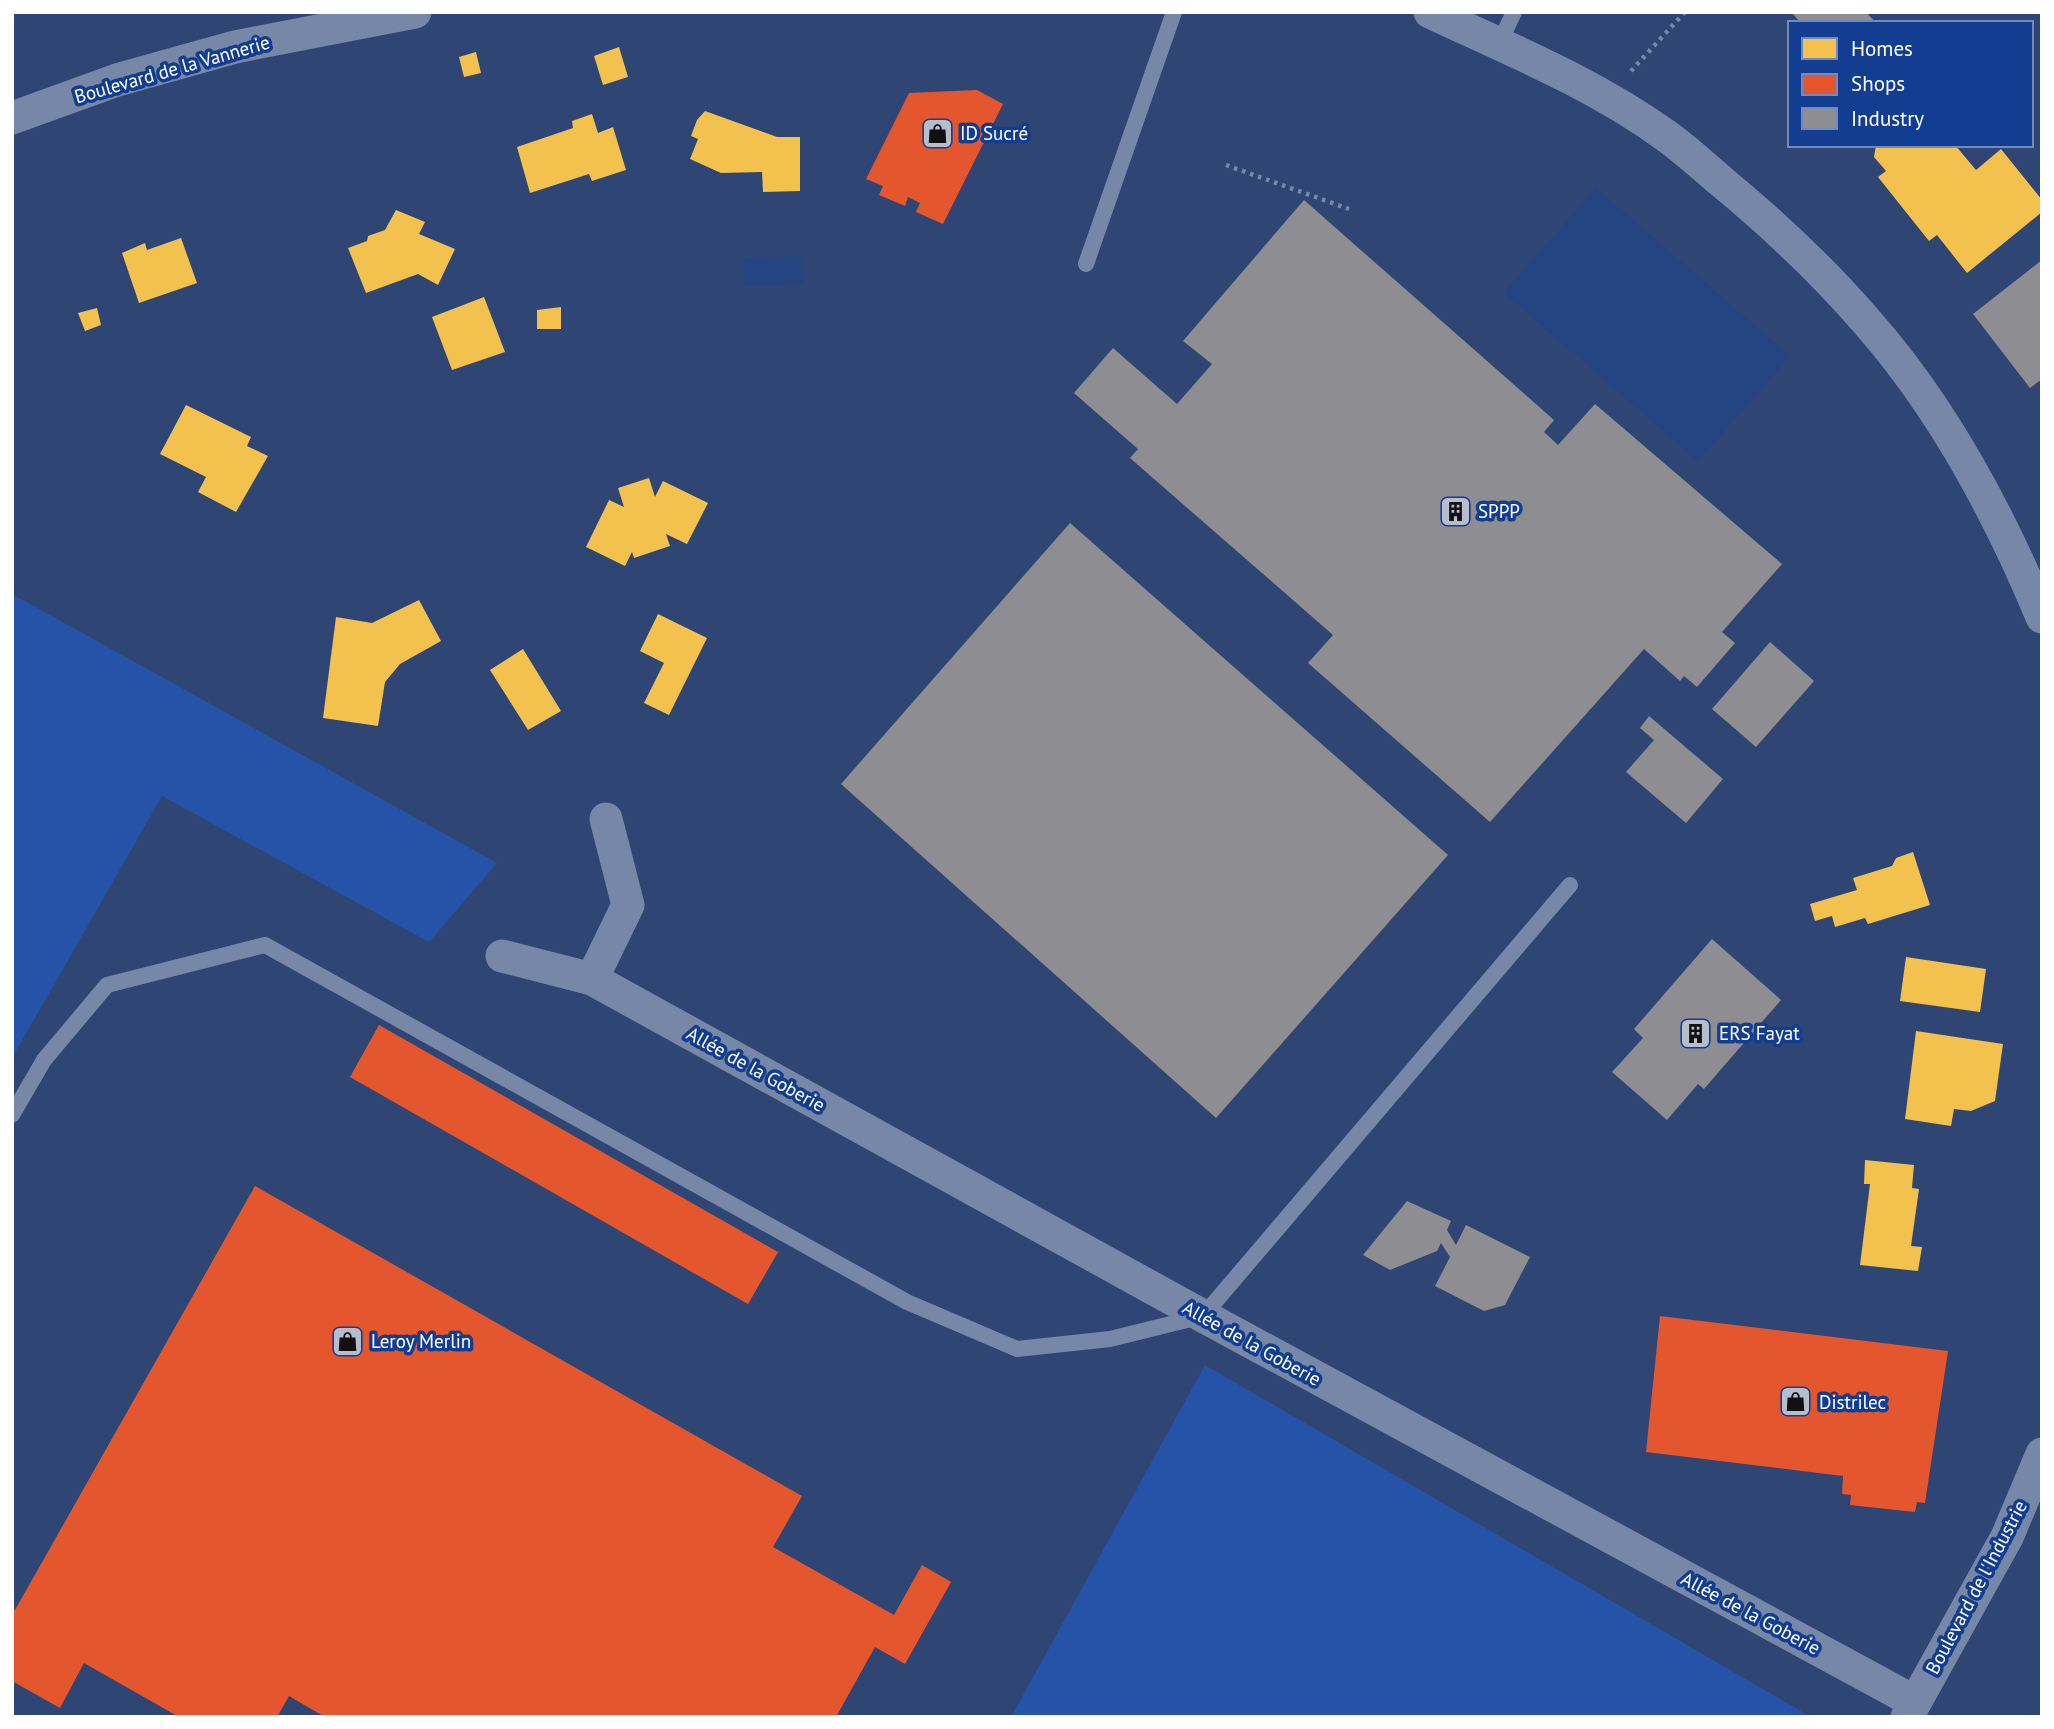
<svg xmlns="http://www.w3.org/2000/svg" width="2054" height="1729" font-family="'PT Sans',sans-serif">
	<rect width="100%" height="100%" fill="#2f4674"/>
	<g fill="#2553a8">
		<polygon points="12,594 497,863 429,942 162,796 12,1058"/>
		<polygon points="1205,1365 1806,1714 1807,1717 1011,1717"/>
	</g>
	<g fill="#254482">
		<polygon points="1596,188 1790,356 1698,461 1504,293"/>
		<polygon points="802,256 803,284 745,286 744,258"/>
	</g>
	<g fill="#f2c14e">
		<polygon points="619,47 628,77 603,85 594,56"/>
		<polygon points="476,52 481,73 464,77 459,57"/>
		<polygon points="705,111 777,137 800,137 800,191 763,192 762,172 721,173 690,159 698,139 691,136 697,120"/>
		<polygon points="592,114 598,133 613,127 626,170 592,181 589,174 530,193 517,147 573,128 572,121"/>
		<polygon points="1876,145 1955,145 1976,170 2001,149 2042,200 2042,212 1967,273 1937,235 1929,241 1878,177 1886,171 1874,157"/>
		<polygon points="396,210 425,222 419,234 455,249 438,285 418,274 366,293 348,248 367,241 368,236 385,230"/>
		<polygon points="181,238 197,283 139,303 122,253 145,243 147,250"/>
		<polygon points="484,297 505,352 452,370 432,317"/>
		<polygon points="561,307 561,329 537,329 537,310"/>
		<polygon points="97,308 101,325 85,331 78,313"/>
		<polygon points="186,405 251,437 247,446 268,456 236,512 198,492 206,477 160,454"/>
		<polygon points="649,478 655,497 663,481 708,503 687,544 666,534 670,546 634,558 632,552 625,566 586,547 609,500 624,507 618,488"/>
		<polygon points="419,600 441,641 400,664 385,682 378,726 323,718 336,617 372,623"/>
		<polygon points="658,614 707,638 669,715 644,703 664,663 640,651"/>
		<polygon points="523,649 561,711 528,730 490,670"/>
		<polygon points="1913,852 1930,905 1868,924 1865,918 1835,927 1832,916 1815,921 1810,904 1857,890 1853,878 1892,866 1896,858"/>
		<polygon points="1906,957 1986,969 1980,1012 1900,1001"/>
		<polygon points="1916,1031 2003,1044 1995,1101 1971,1111 1954,1109 1951,1126 1905,1119"/>
		<polygon points="1865,1160 1914,1165 1912,1188 1919,1189 1911,1246 1922,1247 1918,1271 1860,1265 1870,1184 1864,1184"/>
	</g>
	<g fill="#e4572e">
		<polygon points="977,90 1003,104 943,224 916,212 920,203 908,197 905,206 879,195 883,186 866,179 909,93"/>
		<polygon points="379,1025 778,1252 748,1304 350,1077"/>
		<polygon points="255,1186 802,1496 773,1547 894,1615 922,1565 951,1582 905,1664 875,1647 836,1717 325,1717 289,1696 277,1717 179,1717 84,1663 60,1708 12,1681 12,1609 15,1610"/>
		<polygon points="1660,1316 1948,1351 1925,1503 1917,1502 1915,1512 1850,1505 1851,1495 1842,1494 1843,1476 1646,1452"/>
	</g>
	<g fill="#8d8d92">
		<polygon points="1791,12 1866,12 1876,23 1801,23"/>
		<polygon points="1304,200 1554,420 1544,432 1558,445 1595,404 1782,564 1722,632 1735,643 1697,687 1684,676 1680,681 1644,649 1490,822 1308,663 1333,635 1130,458 1138,449 1074,393 1113,348 1177,404 1212,364 1183,341"/>
		<polygon points="2042,260 2042,379 2030,388 1973,314"/>
		<polygon points="1070,523 1448,855 1216,1118 841,784"/>
		<polygon points="1770,642 1814,681 1756,747 1712,709"/>
		<polygon points="1649,716 1723,779 1686,823 1626,772 1654,740 1640,728"/>
		<polygon points="1712,939 1781,1000 1704,1089 1698,1084 1667,1120 1612,1072 1643,1038 1634,1029"/>
		<polygon points="1407,1201 1451,1221 1447,1230 1456,1245 1466,1225 1530,1257 1505,1305 1484,1311 1435,1286 1450,1257 1441,1243 1437,1251 1390,1270 1363,1255"/>
	</g>
	<g fill="none" stroke-linecap="round" stroke-linejoin="round">
		<g stroke="#7687a7" stroke-width="4.5" stroke-dasharray="3.5 5" stroke-linecap="butt">
			<polyline points="1631,71 1685,12"/>
			<polyline points="1226,165 1349,209"/>
		</g>
		<g stroke="#7687a7" stroke-width="16">
			<polyline points="1499,44 1514,12"/>
			<polyline points="1086,264 1174,12"/>
			<polyline points="12,1115 44,1060 107,985 265,945 907,1302 1017,1349 1110,1339 1203,1316 1570,885"/>
		</g>
		<g stroke="#7687a7" stroke-width="33">
			<path d="M1430 12C1509 49 1593 83 1665 135 1685 149 1703 166 1722 182 1774 225 1823 271 1867 322 1943 408 1998 511 2042 617"/>
			<polyline points="12,118 117,80 235,47 415,12"/>
			<polyline points="502,956 592,979 1203,1316 1915,1702"/>
			<polyline points="592,979 628,905 606,819"/>
			<polyline points="1907,1717 2007,1537 2042,1454"/>
		</g>
	</g>
	<defs>
		<symbol id="shop-square" viewBox="-11 -11 22 22"><rect x="-9" y="-9" width="18" height="18" rx="4" fill="#b6bece" stroke="#123d91"/><path d="M-5-2.5h2.3a2.7 3.5 0 0 1 5.4 0H5L5.5 6h-11ZM-1.5-2.5h3a1.5 2.3 0 0 0-3 0Z" fill="#111"/></symbol>
		<symbol id="building-square" viewBox="-11 -11 22 22"><rect x="-9" y="-9" width="18" height="18" rx="4" fill="#b6bece" stroke="#123d91"/><path d="M-4-6H4V6H1V3H-1V6H-4ZM-2.5-4.3h1.7v1.8h-1.7ZM.8-4.3h1.7v1.8H.8ZM-2.5-1h1.7V.8h-1.7ZM.8-1h1.7V.8H.8Z" fill="#111"/></symbol>
	</defs>
	<g fill-rule="evenodd">
		<use href="#shop-square" x="920" y="116" width="35" height="35"/>
		<use href="#building-square" x="1438" y="494" width="35" height="35"/>
		<use href="#building-square" x="1678" y="1016" width="35" height="35"/>
		<use href="#shop-square" x="330" y="1324" width="35" height="35"/>
		<use href="#shop-square" x="1778" y="1384" width="35" height="35"/>
	</g>
	<g text-anchor="middle" dominant-baseline="central" stroke-width="7" stroke-linejoin="round" paint-order="stroke">
		<g font-size="19" fill="#fff" stroke="#123d91">
			<text transform="translate(172 69) rotate(-16)">Boulevard de la Vannerie</text>
			<text transform="translate(756 1069) rotate(29)">Allée de la Goberie</text>
			<text transform="translate(1252 1343) rotate(29)">Allée de la Goberie</text>
			<text transform="translate(1976 1587) rotate(-62)">Boulevard de l'Industrie</text>
			<text transform="translate(1751 1613) rotate(28)">Allée de la Goberie</text>
		</g>
		<g font-size="19" fill="#fff" stroke="#123d91" text-anchor="start">
			<text x="960" y="133">ID Sucré</text>
			<text x="1478" y="511">SPPP</text>
			<text x="1719" y="1033">ERS Fayat</text>
			<text x="371" y="1341">Leroy Merlin</text>
			<text x="1819" y="1402">Distrilec</text>
		</g>
	</g>
	<rect width="2054" height="1729" fill="none" stroke="#ffffff" stroke-width="28"/>
	<rect x="1788" y="21" width="245" height="126" fill="#123d91" stroke="#718bbd" stroke-width="2"/>
	<rect x="1802" y="38" width="35" height="21" fill="#f2c14e" stroke="#718bbd" stroke-width="2"/>
	<text x="1851" y="56" font-size="21" fill="#ffffff">Homes</text>
	<rect x="1802" y="74" width="35" height="21" fill="#e4572e" stroke="#718bbd" stroke-width="2"/>
	<text x="1851" y="91" font-size="21" fill="#ffffff">Shops</text>
	<rect x="1802" y="108" width="35" height="21" fill="#8d8d92" stroke="#718bbd" stroke-width="2"/>
	<text x="1851" y="126" font-size="21" fill="#ffffff">Industry</text>
</svg>
